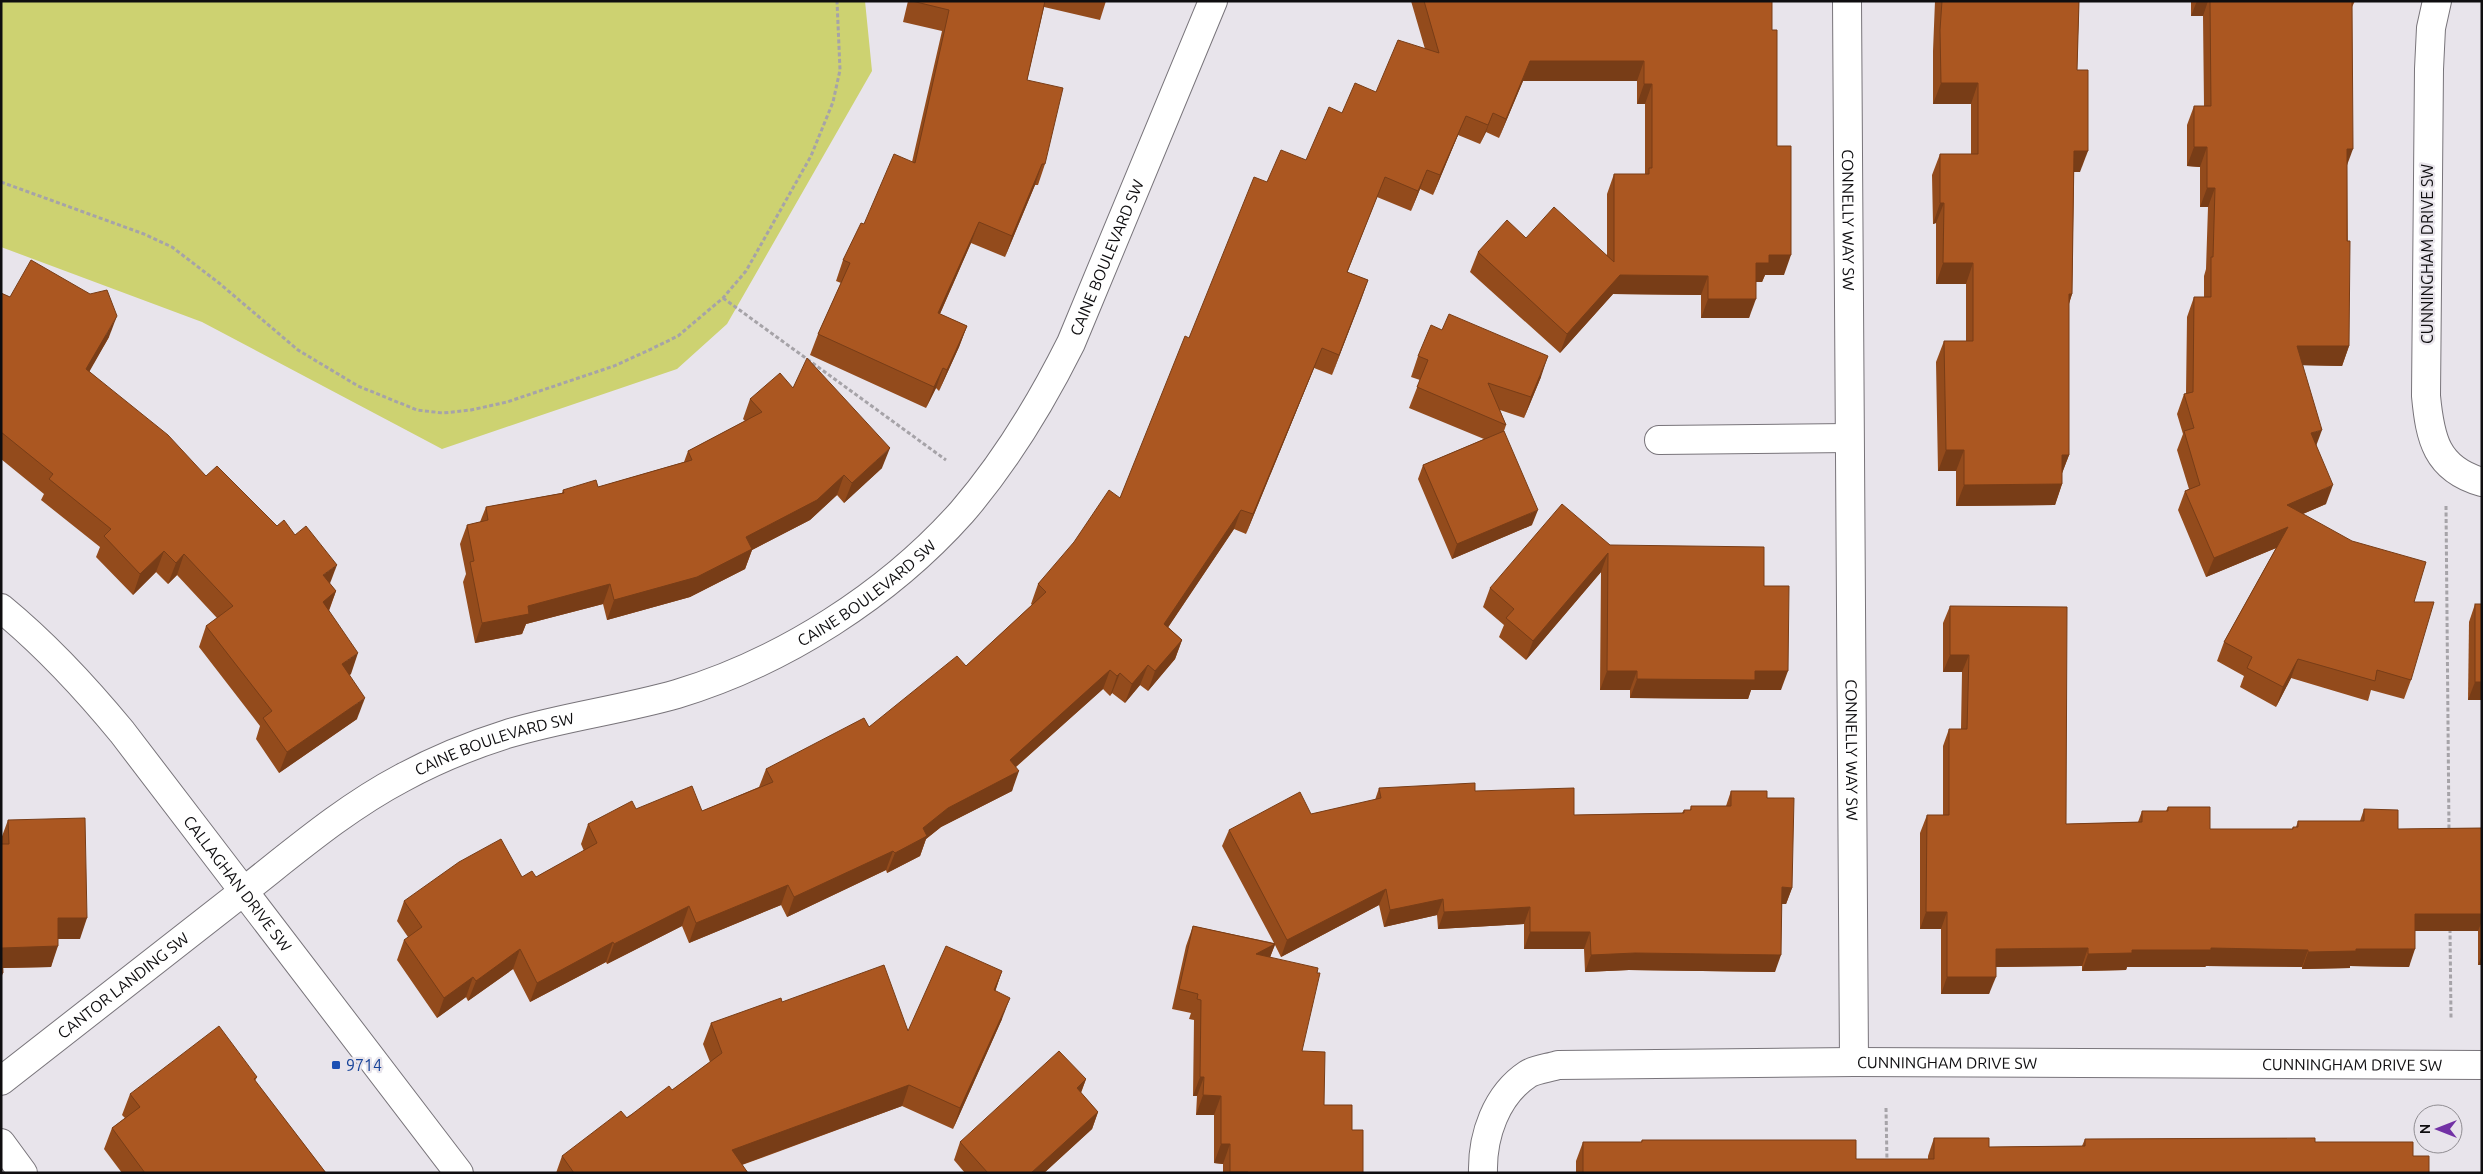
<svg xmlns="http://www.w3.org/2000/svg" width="2483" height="1174" font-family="Ubuntu,sans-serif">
	<rect width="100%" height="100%" fill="#e8e4eb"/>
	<polygon fill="#cdd271" points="1,1 865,1 872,71 727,324 677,369 442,449 202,322 1,247"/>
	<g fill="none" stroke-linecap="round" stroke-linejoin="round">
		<defs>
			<g id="minor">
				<path id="s1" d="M1847 1 1854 1062"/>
				<path d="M2437 1 2431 28 2429 69 2426 396C2430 438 2436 469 2482 482"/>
				<polyline points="1659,440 1849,438"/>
				<path id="s2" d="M1 1081C82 1017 163 954 244 891 295 851 345 808 402 778 435 760 472 745 507 734 563 717 621 710 677 694 783 662 888 595 962 512 1006 461 1041 403 1071 343L1213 1"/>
				<polyline points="1,1143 23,1173"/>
				<path id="s3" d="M1483 1173C1482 1136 1496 1095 1528 1074 1536 1069 1549 1068 1558 1065L1854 1062 2482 1065"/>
			</g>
			<g id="tertiary">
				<path id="s4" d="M1 608C46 645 85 687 122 732L459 1173"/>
			</g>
		</defs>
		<use href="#minor" stroke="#78747a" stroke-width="30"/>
		<use href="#tertiary" stroke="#78747a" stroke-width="30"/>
		<g stroke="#a6a3a8" stroke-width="3" stroke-dasharray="4 2.5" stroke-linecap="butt">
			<polyline points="1,182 144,234 172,247 219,283 298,350 358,386 417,410 443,413 471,410 507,402 614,366 647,351 678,336 723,298 746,271 811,156 833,102 840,70 837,1"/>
			<polyline points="723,298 946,460"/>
			<polyline points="2446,506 2449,832"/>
			<polyline points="2450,929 2451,1018"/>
			<polyline points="1886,1108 1887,1162"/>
		</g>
		<use href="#minor" stroke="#fff" stroke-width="28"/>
		<use href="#tertiary" stroke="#fff" stroke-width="28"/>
	</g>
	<g fill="#934b1c">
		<polygon points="908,1 1106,1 1100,20 1044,7 1027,80 1045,164 1038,185 1035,185 1005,257 971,243 940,314 967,326 959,347 939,391 936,388 926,408 810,355 818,334 841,283 836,281 843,260 864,224 912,162 942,31 903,22"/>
		<polygon points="1411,1 1772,1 1772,30 1777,146 1784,275 1765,275 1762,282 1756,282 1749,318 1701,318 1701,295 1613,294 1560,353 1470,272 1478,252 1526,238 1607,255 1607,194 1614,174 1645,174 1645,104 1637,104 1637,81 1523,81 1499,138 1486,132 1480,144 1458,135 1433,195 1420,189 1411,211 1377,197 1347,272 1368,280 1332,375 1314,368 1246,534 1234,529 1168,627 1182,640 1175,659 1148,691 1140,685 1125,703 1112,693 1110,696 1103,689 1016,767 1012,791 941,827 926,839 920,856 887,873 886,870 787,917 781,905 689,943 682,926 607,964 606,962 530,1002 513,969 468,1001 466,997 437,1018 397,960 404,940 408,937 397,921 404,901 522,877 536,877 584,851 581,844 588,824 636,809 702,811 759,787 766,769 869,727 966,666 1032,605 1031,604 1038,584 1120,498 1189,338 1267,182 1306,160 1342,113 1376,92 1425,49"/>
		<polygon points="1935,1 2079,1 2077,70 2080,172 2074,172 2072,294 2069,304 2069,455 2062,473 2062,484 2055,505 1956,506 1956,471 1938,471 1936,362 1944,341 1966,341 1966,284 1936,284 1936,223 1933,224 1932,175 1940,154 1971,154 1971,104 1933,104 1933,51"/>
		<polygon points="2191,1 2355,1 2352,7 2347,165 2349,346 2342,366 2303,365 2326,504 2303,514 2414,602 2411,680 2404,699 2371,690 2368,701 2291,678 2276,707 2240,687 2244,676 2217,661 2224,642 2276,548 2206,577 2178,510 2185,491 2189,489 2177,450 2183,434 2177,414 2184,394 2186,394 2187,317 2194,297 2204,297 2204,276 2206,269 2208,207 2200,207 2200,167 2187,166 2187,125 2194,106 2204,106 2203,16 2191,16"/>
		<polygon points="1,293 10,297 109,337 89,371 206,476 330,584 336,591 329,611 351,674 349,675 357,719 279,773 256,739 260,726 199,647 206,626 217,618 177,575 168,584 156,572 133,595 96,557 100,547 41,500 44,494 1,459"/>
		<polygon points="1418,356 1541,377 1524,418 1500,410 1506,425 1504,431 1532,525 1452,559 1418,479 1423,465 1484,439 1409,408 1420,380 1411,377"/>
		<polygon points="793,388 882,468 844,503 837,495 810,520 752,550 745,569 690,597 607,620 603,604 526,624 522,634 475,643 463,582 466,574 460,544 467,525 480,522 486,507 562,493 563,490 598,487 684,462 688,451 745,421 743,419 750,399"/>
		<polygon points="1610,545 1764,586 1781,690 1751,690 1748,699 1630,698 1630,690 1600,690 1601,572 1526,660 1499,637 1504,625 1483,607 1490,588"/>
		<polygon points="2475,604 2482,700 2468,700 2469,622"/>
		<polygon points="1950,606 2066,824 2138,822 2142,811 2166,811 2168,807 2210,829 2292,829 2293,827 2296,827 2298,821 2360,821 2364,809 2398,829 2482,828 2482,965 2478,965 2478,931 2415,931 2409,967 2350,966 2350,968 2302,969 2302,967 2206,966 2205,967 2127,967 2126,970 2082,971 2082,966 1996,967 1989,994 1941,994 1941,929 1920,929 1920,833 1927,815 1943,815 1943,746 1949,729 1961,729 1962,672 1943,672 1943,623"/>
		<polygon points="1379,788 1475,791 1574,815 1682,813 1684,810 1690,810 1691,806 1726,806 1731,791 1767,798 1792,888 1786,904 1782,904 1775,972 1629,970 1585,972 1584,949 1524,949 1524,924 1438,929 1437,915 1384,927 1379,905 1281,957 1275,945 1270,957 1302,1051 1324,1105 1352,1130 1363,1173 1223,1173 1223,1164 1214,1163 1214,1115 1196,1115 1197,1096 1193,1096 1194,1020 1189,1019 1191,1013 1172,1009 1186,946 1193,926 1274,943 1222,846 1229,830 1311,814 1375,800"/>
		<polygon points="8,820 80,939 58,939 51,967 3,968 3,973 1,978 1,839"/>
		<polygon points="1002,971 995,991 1002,1019 953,1129 902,1106 742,1165 748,1173 556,1173 562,1156 672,1090 710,1062 703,1044 711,1023 782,1002 908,1031"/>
		<polygon points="257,1077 255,1081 326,1173 122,1173 104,1149 112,1128 125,1118 122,1115 130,1094"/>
		<polygon points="1086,1079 1081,1093 1098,1112 1092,1129 1044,1173 965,1173 954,1160 960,1142"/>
		<polygon points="1934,1138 1989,1147 2082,1146 2085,1139 2315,1142 2413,1156 2429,1173 1576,1173 1576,1161 1583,1142 1641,1142 1642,1140 1856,1159 1928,1159 1928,1156"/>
	</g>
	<g fill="#783d17">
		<polygon points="2197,1 2208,1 2203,16 2191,16"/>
		<polygon points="1530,61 1644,61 1637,81 1523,81 1499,138 1506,119"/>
		<polygon points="1941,83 1978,83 1971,104 1933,104"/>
		<polygon points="1644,84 1652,84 1645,104 1637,104"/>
		<polygon points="1493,113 1486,132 1480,144 1488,125"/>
		<polygon points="1466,116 1458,135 1433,195 1440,175"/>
		<polygon points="2194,147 2207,147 2200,167 2187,166"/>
		<polygon points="2347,149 2353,149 2346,168"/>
		<polygon points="2074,151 2088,151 2080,172 2066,172"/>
		<polygon points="1042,164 1035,185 1005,257 1012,236"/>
		<polygon points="1427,170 1420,189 1411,211 1418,191"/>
		<polygon points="1385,177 1377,197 1340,291 1347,272"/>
		<polygon points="2207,188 2215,188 2208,207 2200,207"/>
		<polygon points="1940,203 1944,203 1936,223 1933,224"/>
		<polygon points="979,222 971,243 931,334 938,313"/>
		<polygon points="1769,255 1791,255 1784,275 1765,275 1762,282 1749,282 1756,263"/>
		<polygon points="1943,263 1973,263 1966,284 1936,284"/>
		<polygon points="1620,275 1708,276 1701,295 1613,294 1560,353 1567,334"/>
		<polygon points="1368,280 1361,300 1332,375 1339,355"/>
		<polygon points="2069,294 2072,294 2065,315"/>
		<polygon points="1708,299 1756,299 1749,318 1701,318"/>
		<polygon points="117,316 109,337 79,390 86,369"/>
		<polygon points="967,326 959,347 939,391 947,370"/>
		<polygon points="2297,346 2349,346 2342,366 2290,365"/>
		<polygon points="1322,348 1314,368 1246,534 1253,514"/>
		<polygon points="1548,356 1541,377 1524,418 1531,397"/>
		<polygon points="943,368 936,388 926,408 934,387"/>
		<polygon points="2322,430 2315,449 2311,433"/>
		<polygon points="890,448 882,468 844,503 852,483"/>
		<polygon points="1946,450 1964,450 1956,471 1938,471"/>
		<polygon points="2062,455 2069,455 2061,476"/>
		<polygon points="844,475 837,495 810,520 752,550 745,569 690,597 607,620 614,600 746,537"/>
		<polygon points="2062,484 2055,505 1956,506 1964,485"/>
		<polygon points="2333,485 2326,504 2279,524 2287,505"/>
		<polygon points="1241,510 1234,529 1157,644 1164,624"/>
		<polygon points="1538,510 1532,525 1452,559 1457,544"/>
		<polygon points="2288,527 2281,546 2206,577 2214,558"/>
		<polygon points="164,551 156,572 133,595 140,574"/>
		<polygon points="1608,553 1601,572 1526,660 1533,641"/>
		<polygon points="184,554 177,575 168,584 176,563"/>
		<polygon points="337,565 329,586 323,575"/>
		<polygon points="610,584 603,604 526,624 522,634 475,643 482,623 528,606"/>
		<polygon points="336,591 328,612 323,602"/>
		<polygon points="1182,640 1175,659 1148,691 1155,671"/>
		<polygon points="358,653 351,674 334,685 342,664"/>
		<polygon points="1950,655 1969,655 1962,672 1943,672"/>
		<polygon points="2298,659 2291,678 2276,707 2283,687"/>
		<polygon points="1148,665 1140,685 1125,703 1132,684"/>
		<polygon points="1110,670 1103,689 1002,779 1010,760"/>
		<polygon points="1607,671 1637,671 1630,690 1600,690"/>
		<polygon points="1755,671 1788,671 1781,690 1751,690 1748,699 1630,698 1637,679"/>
		<polygon points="1120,673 1112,693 1110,696 1117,676"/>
		<polygon points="2475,682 2482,682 2482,700 2468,700"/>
		<polygon points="365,698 357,719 279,773 287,752"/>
		<polygon points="1019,771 1012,791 941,827 926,839 920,856 887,873 895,853 923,828 948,808"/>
		<polygon points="893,851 886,870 787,917 794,897"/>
		<polygon points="788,885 781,905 689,943 696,923"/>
		<polygon points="1782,887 1792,888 1786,904 1776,904"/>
		<polygon points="1386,889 1379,905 1281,957 1287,940"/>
		<polygon points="1443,899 1437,915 1384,927 1390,910"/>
		<polygon points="689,906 682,926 607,964 614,944"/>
		<polygon points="1530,907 1524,924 1438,929 1444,912"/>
		<polygon points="1926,912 1947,912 1941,929 1920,929"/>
		<polygon points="2415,914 2482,914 2482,921 2478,931 2409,931"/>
		<polygon points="58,918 87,918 80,939 50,939"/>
		<polygon points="1530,932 1590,932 1584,949 1524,949"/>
		<polygon points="613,942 606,962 530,1002 537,983"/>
		<polygon points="1275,944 1268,963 1256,954"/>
		<polygon points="58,946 51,967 1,968 2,948"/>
		<polygon points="2088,948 2082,966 1990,967 1996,949"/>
		<polygon points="2211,948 2308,950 2302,967 2206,966 2205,967 2127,967 2126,970 2082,971 2088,954 2132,950"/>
		<polygon points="520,949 513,969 468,1001 476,981"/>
		<polygon points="2356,949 2415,949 2409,967 2350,966 2350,968 2302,969 2308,952"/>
		<polygon points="1635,953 1781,955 1775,972 1629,970 1585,972 1591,955"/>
		<polygon points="2482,955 2482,965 2478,965"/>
		<polygon points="1002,971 995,992 994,990"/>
		<polygon points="473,977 466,997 437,1018 444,998"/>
		<polygon points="1947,977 1996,977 1989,994 1941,994"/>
		<polygon points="1010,998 1002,1019 953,1129 960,1108"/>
		<polygon points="1200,1077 1204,1077 1197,1096 1193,1096"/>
		<polygon points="1086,1079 1079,1097 1077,1088"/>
		<polygon points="909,1085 902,1106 724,1171 732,1150"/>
		<polygon points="1203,1095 1221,1096 1214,1115 1196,1115"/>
		<polygon points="1098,1112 1092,1129 1044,1173 1031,1173"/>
		<polygon points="1221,1144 1230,1144 1223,1164 1214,1163"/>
		<polygon points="1230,1172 1248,1172 1247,1173 1230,1173"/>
	</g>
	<g fill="#ab5721" stroke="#783d17">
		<polygon points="912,1 1045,1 1027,80 1063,88 1045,164 1042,164 1012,236 979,222 938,313 967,326 947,370 943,368 934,387 818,334 850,263 843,260 861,223 864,224 894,154 915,163 949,10"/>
		<polygon points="1424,1 1772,1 1772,30 1777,30 1777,146 1791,146 1791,255 1769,255 1769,263 1756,263 1756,299 1708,299 1708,276 1620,275 1567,334 1478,252 1507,220 1526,238 1554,207 1614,262 1614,174 1649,174 1649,168 1652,168 1652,84 1644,84 1644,61 1530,61 1506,119 1493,113 1488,125 1466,116 1440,175 1427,170 1418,191 1385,177 1347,272 1368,280 1339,355 1322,348 1253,514 1241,510 1164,624 1182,640 1155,671 1148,665 1132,684 1120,673 1117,676 1110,670 1010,760 1019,771 948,808 923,828 927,836 895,853 893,851 794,897 788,885 696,923 689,906 614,944 613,942 537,983 520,949 476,981 473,977 444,998 404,940 422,927 404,901 459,862 501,839 522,877 532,871 536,877 597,843 588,824 632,801 636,809 692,786 702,811 773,782 766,769 864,718 869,727 957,656 966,666 1046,592 1038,584 1074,542 1109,490 1120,498 1185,336 1189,338 1254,177 1267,182 1281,150 1306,160 1329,107 1342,113 1355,83 1376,92 1398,40 1439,53"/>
		<polygon points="1942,1 2079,1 2077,70 2088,70 2088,151 2074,151 2072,294 2069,294 2069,455 2062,455 2062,484 1964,485 1964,450 1946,450 1944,341 1973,341 1973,263 1943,263 1944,203 1940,203 1940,154 1978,154 1978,83 1941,83 1940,30"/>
		<polygon points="2210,1 2352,1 2353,149 2347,149 2347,241 2350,241 2349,346 2297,346 2322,430 2311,433 2333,485 2287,505 2352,541 2426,562 2414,602 2434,602 2411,680 2377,670 2375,681 2298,659 2283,687 2247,668 2252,657 2224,642 2288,527 2214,558 2185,491 2200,485 2184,431 2194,428 2184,394 2193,392 2194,297 2211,297 2211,257 2213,257 2215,188 2207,188 2207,147 2194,147 2194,106 2211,106"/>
		<polygon points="31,260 90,294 107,290 117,316 86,369 168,435 206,476 217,466 277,526 284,520 295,535 306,526 337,565 323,575 336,591 323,602 358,653 342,664 365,698 287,752 263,718 272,711 206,626 233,606 184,554 176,563 164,551 140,574 104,536 111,529 49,479 53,474 1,432 1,293 10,297"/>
		<polygon points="1449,314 1548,356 1531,397 1488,383 1506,425 1417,387 1428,360 1418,356 1431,325 1442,330"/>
		<polygon points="807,358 890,448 852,483 844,475 817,500 746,537 752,549 697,577 614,600 610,584 528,606 529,614 482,623 470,562 474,561 467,525 488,520 486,507 564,493 563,490 596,480 598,487 692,460 688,451 762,412 750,399 780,373 793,388"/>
		<polygon points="1504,431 1538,510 1457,544 1423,465"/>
		<polygon points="1562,504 1610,545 1764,547 1764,586 1789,586 1788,671 1755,671 1755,680 1637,679 1637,671 1607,671 1608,553 1533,641 1506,618 1514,609 1490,588"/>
		<rect x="2475" y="604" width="7" height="78"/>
		<polygon points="1950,606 2067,607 2066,824 2142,822 2142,811 2168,811 2168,807 2210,807 2210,829 2293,829 2293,827 2298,827 2298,821 2364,821 2364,809 2398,810 2398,829 2482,828 2482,914 2415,914 2415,949 2356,949 2356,951 2308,952 2308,950 2211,948 2211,950 2132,950 2132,953 2088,954 2088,948 1996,949 1996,977 1947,977 1947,912 1926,912 1927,815 1949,815 1949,729 1967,729 1969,655 1950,655"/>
		<polygon points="1475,783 1475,791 1574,788 1574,815 1684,813 1684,810 1691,810 1691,806 1731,806 1731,791 1767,791 1767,798 1794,798 1792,888 1782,887 1781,955 1635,953 1591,955 1590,932 1530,932 1530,907 1444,912 1443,899 1390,910 1386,889 1287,940 1229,830 1300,792 1311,814 1381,798 1379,788"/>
		<polygon points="85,818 87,918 58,918 58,946 2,948 3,973 1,973 1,844 9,844 8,820"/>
		<polygon points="1193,926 1275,944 1256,954 1318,968 1317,973 1320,973 1302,1051 1325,1052 1324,1105 1352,1105 1352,1130 1363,1130 1363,1173 1248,1173 1248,1172 1230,1172 1230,1144 1221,1144 1221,1096 1203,1095 1204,1077 1200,1077 1201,1000 1197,999 1198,994 1179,989"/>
		<polygon points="946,946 1002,971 994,990 1010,998 960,1108 909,1085 732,1150 748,1173 574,1173 562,1156 621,1111 627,1118 669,1086 672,1090 722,1053 711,1023 781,998 782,1002 884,965 908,1031"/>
		<polygon points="219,1026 257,1077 254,1079 326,1173 145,1173 112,1128 140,1107 130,1094"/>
		<polygon points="1059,1051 1086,1079 1077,1088 1098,1112 1031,1173 988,1173 960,1142"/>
		<polygon points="1934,1138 1989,1138 1989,1147 2085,1146 2085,1139 2315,1138 2315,1142 2413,1142 2413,1156 2429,1156 2429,1173 1583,1173 1583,1142 1642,1142 1642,1140 1856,1140 1856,1159 1934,1159"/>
	</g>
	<rect fill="#1a4fb4" stroke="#e8e4eb" stroke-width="2" x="331" y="1060" width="10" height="10" rx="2.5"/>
	<g text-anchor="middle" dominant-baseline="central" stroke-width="4.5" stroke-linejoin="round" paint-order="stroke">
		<g font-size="16" fill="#0f0e10" stroke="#e8e4eb">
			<text stroke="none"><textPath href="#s1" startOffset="219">CONNELLY WAY SW</textPath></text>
			<text transform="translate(2427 254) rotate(-90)">CUNNINGHAM DRIVE SW</text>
			<text stroke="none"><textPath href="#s2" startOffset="1428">CAINE BOULEVARD SW</textPath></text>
			<text stroke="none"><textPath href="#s2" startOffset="1008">CAINE BOULEVARD SW</textPath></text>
			<text stroke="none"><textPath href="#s2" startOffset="602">CAINE BOULEVARD SW</textPath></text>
			<text stroke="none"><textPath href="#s1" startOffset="749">CONNELLY WAY SW</textPath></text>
			<text stroke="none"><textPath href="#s4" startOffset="364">CALLAGHAN DRIVE SW</textPath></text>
			<text stroke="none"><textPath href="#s2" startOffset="155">CANTOR LANDING SW</textPath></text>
			<text stroke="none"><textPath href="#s3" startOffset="534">CUNNINGHAM DRIVE SW</textPath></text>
			<text stroke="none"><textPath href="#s3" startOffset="939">CUNNINGHAM DRIVE SW</textPath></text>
		</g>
		<g font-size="16" fill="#164399" stroke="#e8e4eb" text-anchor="start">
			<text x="346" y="1065">9714</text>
		</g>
	</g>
	<rect width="2483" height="1174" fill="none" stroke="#0f0e10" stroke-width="5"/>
	<g transform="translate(2438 1129) rotate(270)"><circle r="24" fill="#e8e4eb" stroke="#918e93"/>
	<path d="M0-4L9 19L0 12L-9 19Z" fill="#7231a5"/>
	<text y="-8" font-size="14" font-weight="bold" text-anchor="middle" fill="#0f0e10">N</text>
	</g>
</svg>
